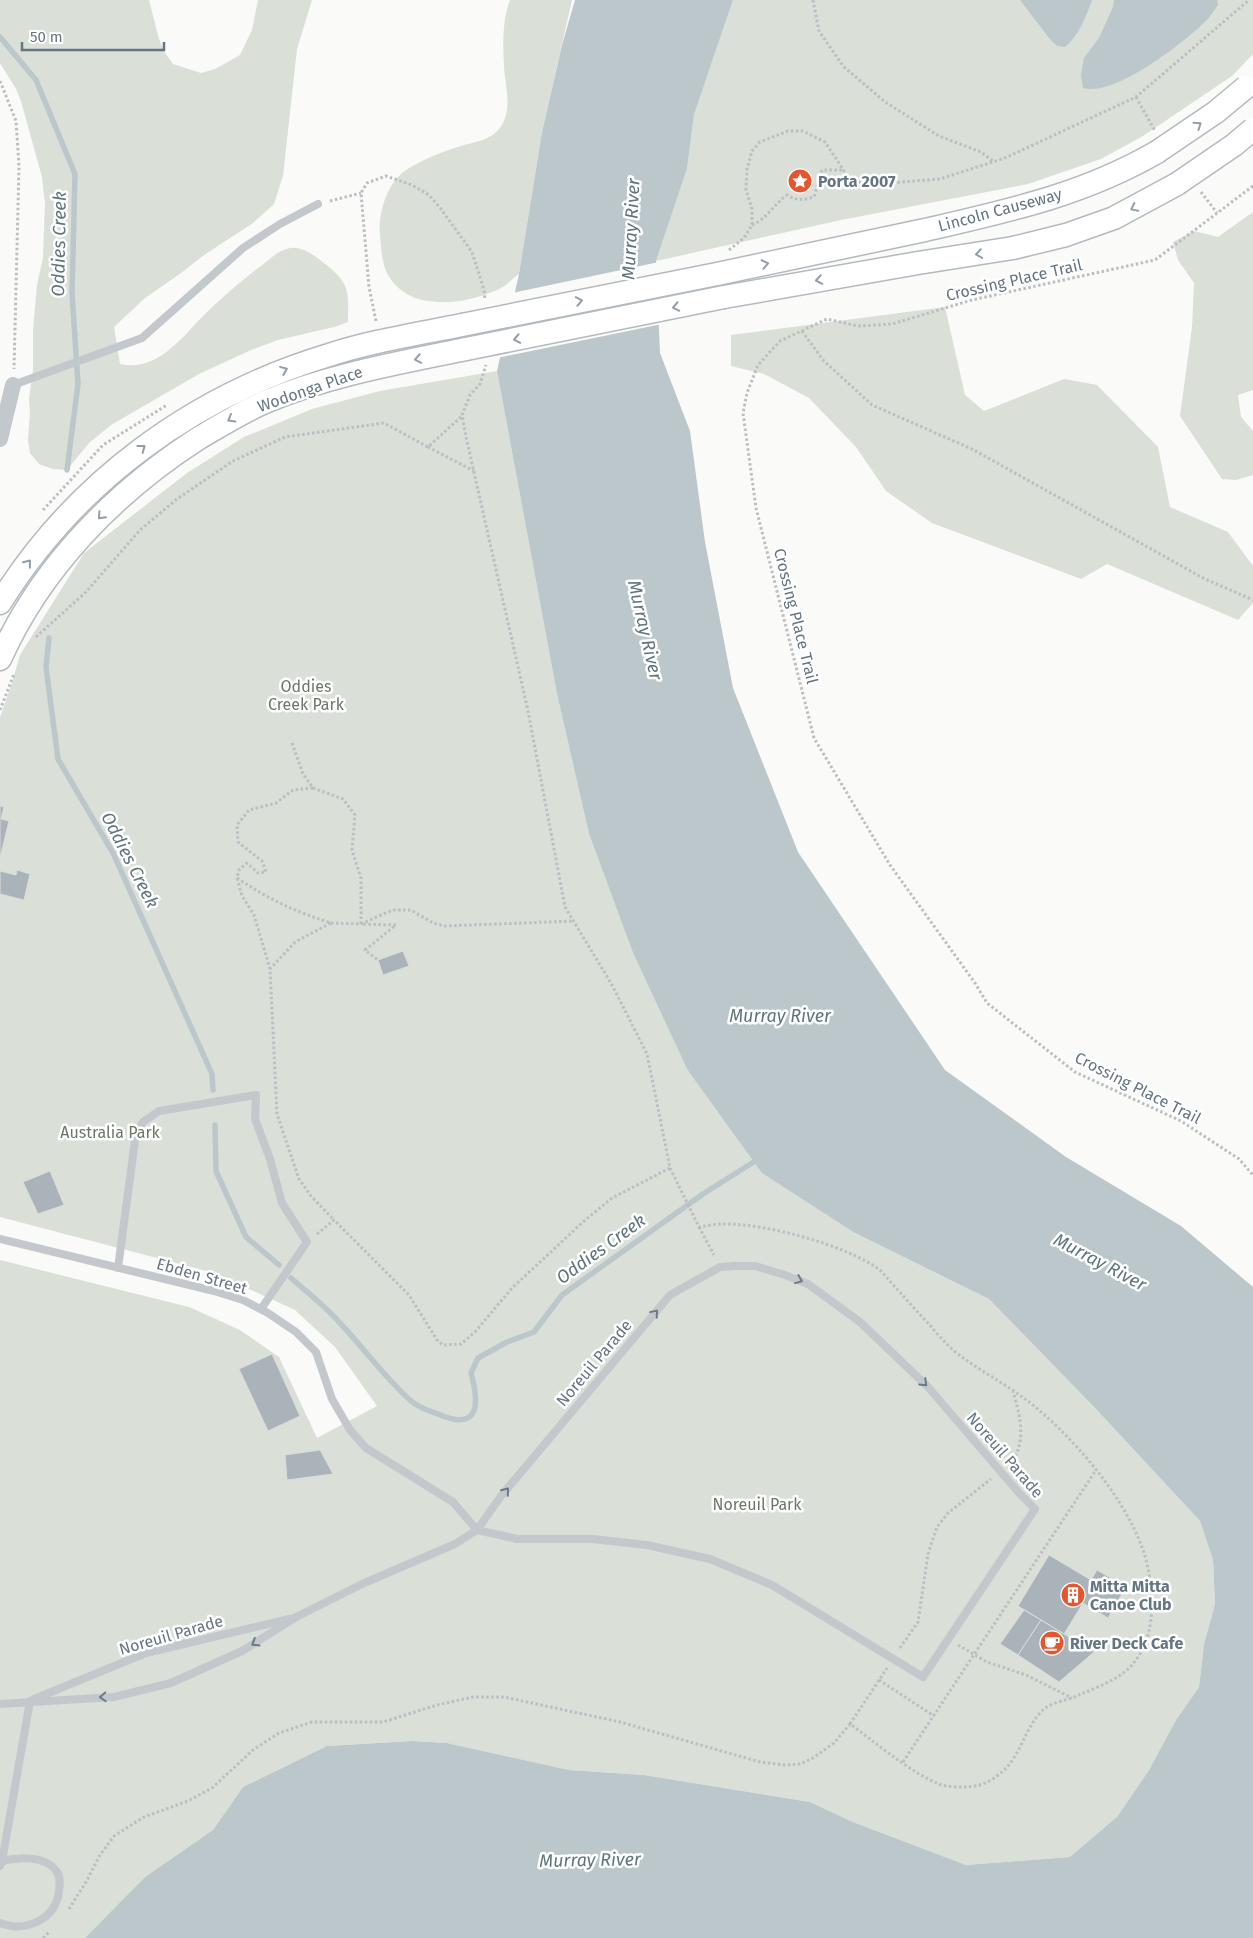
<svg xmlns="http://www.w3.org/2000/svg" width="1253" height="1938" font-family="'Fira Sans',sans-serif">
	<rect width="100%" height="100%" fill="#fafaf8"/>
	<g fill="#dadfd7">
		<path d="M0 0H149L159 39 165 53 173 64 201 73 215 69 240 55 252 30 258 0H312L297 49 283 176 274 204 253 223 204 255 181 273 145 298 114 327 120 364C159 373 184 334 209 310 225 295 243 279 261 266 270 259 279 250 290 248 303 246 315 256 324 263 351 284 348 291 348 322L334 327 278 340 251 350 199 374 111 425 89 443 67 470 53 469 39 464 30 453 28 440 30 412 29 399 33 370V330L37 285 43 258 45 203 42 177 21 101 16 89 0 63Z"/>
		<path d="M510 0H572L542 132 519 274C513 278 507 285 501 288 485 296 461 303 443 302 422 302 403 297 390 278 382 268 381 247 380 234 378 215 386 188 400 175 410 165 443 151 458 147 474 141 493 142 503 123 512 105 505 86 504 67 503 45 502 21 510 0Z"/>
		<polygon points="733,0 1253,0 1253,54 1232,76 1143,136 1101,159 1028,184 841,220 656,261 687,169 694,115"/>
		<polygon points="1253,212 1253,390 1238,395 1241,417 1253,431 1253,475 1236,480 1222,479 1180,416 1192,327 1194,283 1178,260 1173,242 1194,231 1218,237"/>
		<polygon points="945,307 965,395 984,411 1064,379 1097,385 1158,447 1170,507 1228,532 1253,566 1253,603 1238,620 1107,564 1081,579 932,523 886,491 856,447 809,398 764,374 731,366 731,335"/>
		<polygon points="497,371 557,694 589,834 633,953 687,1069 855,1233 989,1299 1096,1409 1200,1521 1213,1560 1215,1604 1204,1644 1199,1687 1176,1720 1149,1770 1117,1817 1071,1857 966,1865 853,1822 810,1802 644,1775 569,1770 447,1743 412,1741 327,1746 243,1787 213,1830 145,1877 85,1938 0,1938 0,1260 189,1307 240,1330 279,1357 317,1438 377,1406 335,1347 295,1310 214,1273 0,1217 0,717 11,686 20,655 84,553 187,473 244,437 312,409 380,391"/>
	</g>
	<g fill="#bbc7cb">
		<polygon points="575,0 733,0 694,115 687,169 656,261 660,353 690,431 705,542 733,688 798,852 945,1070 1066,1157 1181,1226 1253,1287 1253,1938 85,1938 145,1877 213,1830 243,1787 327,1746 412,1741 447,1743 569,1770 644,1775 810,1802 853,1822 966,1865 1070,1857 1117,1817 1149,1770 1176,1720 1199,1687 1204,1644 1215,1604 1213,1560 1200,1521 1096,1409 989,1299 855,1233 762,1173 687,1069 633,953 589,834 557,694 497,371 519,274 542,132 562,45"/>
		<path d="M1020 0H1092C1086 16 1079 36 1065 47L1057 46 1049 38Z"/>
		<path d="M1114 0H1217L1218 5C1214 10 1211 16 1206 21 1183 43 1115 97 1083 88L1081 75 1084 58 1099 38 1113 7Z"/>
	</g>
	<polygon fill="#fafaf8" points="659,262 662,324 497,358 512,293"/>
	<g fill="none" stroke-linecap="round" stroke-linejoin="round">
		<g stroke="#bbc7cb" stroke-width="5.5">
			<polyline points="0,37 36,80 75,174 72,293 78,384 67,470"/>
			<polyline points="49,638 46,667 58,759 113,853 212,1074 213,1090"/>
			<polyline points="215,1125 216,1171 246,1237 279,1265"/>
			<path d="M291 1278C307 1292 325 1306 339 1322 363 1347 384 1377 411 1401 418 1407 429 1411 438 1414 479 1432 480 1405 471 1373L478 1358 507 1342 534 1332 562 1295 703 1194 760 1158"/>
		</g>
	</g>
	<g fill="#aab3b9" stroke="#dcdcda">
		<polygon points="0,806 4,807 1,819 9,821 0,858"/>
		<polygon points="17,870 30,874 24,900 0,894 0,871 16,875"/>
		<polygon points="403,951 409,966 383,975 378,960"/>
		<polygon points="50,1171 64,1205 38,1214 23,1182"/>
		<polygon points="272,1354 300,1416 268,1431 239,1369"/>
		<polygon points="320,1450 333,1474 287,1480 285,1455"/>
		<polygon points="1049,1555 1091,1580 1097,1570 1126,1587 1108,1618 1083,1603 1064,1634 1018,1606"/>
		<polygon points="1024,1610 1041,1620 1018,1655 1000,1644"/>
		<polygon points="1041,1620 1094,1652 1059,1682 1018,1655"/>
	</g>
	<g fill="none" stroke-linecap="round" stroke-linejoin="round">
		<defs>
			<g id="secondary">
				<path d="M717 274C786 259 856 245 925 230 1007 211 1083 195 1157 152"/>
				<polyline points="724,297 918,263 1013,248 1066,235 1114,218 1177,184"/>
				<path d="M0 603C75 482 193 396 329 355 372 341 418 334 462 325"/>
				<path d="M0 659C41 567 115 492 199 438 221 425 242 412 265 402 329 375 398 363 466 349"/>
			</g>
		</defs>
		<use href="#secondary" stroke="#b3babf" stroke-width="25"/>
		<g stroke="#bbbfc2" stroke-width="3" stroke-dasharray="2.5 2.5" stroke-linecap="butt">
			<polyline points="813,0 819,31 843,66 885,102 939,136 981,152 994,162"/>
			<polyline points="0,81 16,121 19,166 14,369"/>
			<polyline points="1136,97 1155,131"/>
			<polyline points="1253,186 1155,260 972,300 892,324 858,326 827,319 780,341 758,365 747,393 743,413 756,508 814,738 890,865 975,983 987,1003 1075,1072 1181,1121 1239,1159 1253,1175"/>
			<polyline points="1201,192 1217,213"/>
			<polyline points="330,201 361,193"/>
			<path d="M752 225C768 218 773 205 787 195 797 201 803 200 814 197L822 170H843"/>
			<polyline points="729,250 744,238 752,225 752,209 746,190 747,169 752,151 760,142 788,131 803,131 825,142 848,177 865,185 940,179 1005,158 1136,97 1249,0"/>
			<polyline points="376,321 369,287 361,193 367,183 386,176 412,185 429,195 441,209 472,252 484,290 485,300"/>
			<polyline points="802,331 823,360 872,405 972,449 1203,578 1253,600"/>
			<polyline points="428,447 474,471"/>
			<polyline points="43,510 103,445 167,405"/>
			<polyline points="36,637 86,592 140,530 177,499 233,461 285,437 384,423 428,447 462,416"/>
			<polyline points="0,710 14,674"/>
			<polyline points="292,743 303,774 313,788 343,799 355,815 352,850 361,878 361,924 396,925 365,950 378,960"/>
			<polyline points="313,788 293,790 276,803 249,810 237,825 238,842 262,861 266,872 258,873 247,863 239,870 237,878 242,896 254,915 270,969 277,1114 299,1179 311,1196 334,1220"/>
			<path d="M237 878C270 900 294 911 331 923L295 942 270 969"/>
			<polyline points="331,923 361,924 393,910 411,910 433,923 445,926 574,921"/>
			<polyline points="699,1227 714,1255"/>
			<polyline points="317,1234 334,1220 409,1295 437,1340 443,1345 461,1344 475,1332 512,1288 583,1222 612,1198 670,1168"/>
			<path d="M1009 1464C1028 1445 1020 1414 1013 1392"/>
			<polyline points="958,1645 987,1662 1026,1675 1072,1698"/>
			<polyline points="900,1648 918,1622 928,1554 937,1527 948,1513 991,1479"/>
			<polyline points="879,1680 934,1716"/>
			<polyline points="850,1724 887,1668"/>
			<polyline points="903,1762 1096,1470"/>
			<path d="M69 1909 86 1882 100 1855 114 1836 144 1817 188 1801 212 1788 253 1750 279 1733 312 1722H383L437 1705 473 1697H504L620 1722 760 1762 785 1765 800 1764 813 1758 834 1743 850 1724C875 1742 911 1773 939 1784 946 1787 957 1787 965 1787 977 1787 988 1783 997 1776 1022 1758 1023 1729 1043 1710 1051 1702 1069 1700 1079 1695 1093 1689 1109 1683 1122 1674 1159 1647 1156 1589 1143 1550 1124 1495 1068 1430 1021 1396 999 1380 975 1368 953 1350 944 1342 935 1331 927 1322 911 1305 896 1288 880 1270 846 1245 765 1223 722 1224 714 1224 706 1226 699 1227L670 1168 647 1054 611 983 565 907 528 711 466 437 462 415 470 395 480 384 486 365"/>
			<polyline points="43,1938 50,1931"/>
		</g>
		<g stroke="#c3c8cc" stroke-width="8">
			<polyline points="13,385 142,338 243,248 280,224 318,204"/>
			<polyline points="0,1239 214,1291 243,1300 268,1313 296,1332 316,1352 332,1399 350,1430 366,1448 453,1502 477,1530"/>
			<polyline points="118,1268 136,1133 143,1122 159,1111 256,1095 255,1119 270,1159 282,1203 307,1242 261,1309"/>
			<polyline points="34,1699 146,1653 289,1619"/>
			<polyline points="0,1704 114,1697 171,1683 242,1651 296,1617 362,1584 455,1544 477,1530 501,1496 670,1295 720,1267 735,1266 755,1266 785,1275 808,1284 860,1322 928,1387 1019,1493 1035,1509 923,1677 772,1585 710,1559 647,1545 592,1539 517,1539 477,1530"/>
			<polyline points="0,1866 2,1861 30,1701"/>
			<path d="M0 1923C26 1933 56 1919 59 1891 60 1885 60 1876 57 1872 46 1855 18 1857 2 1861"/>
		</g>
		<polyline stroke="#c3c8cc" stroke-width="16" points="0,439 13,385"/>
		<use href="#secondary" stroke="#fff" stroke-width="22"/>
		<defs>
			<g id="secondary-bridge">
				<polyline points="1157,152 1216,112 1246,87"/>
				<polyline points="1177,184 1234,145 1253,129"/>
				<polyline points="462,325 717,274"/>
				<polyline points="466,349 724,297"/>
			</g>
		</defs>
		<use href="#secondary-bridge" stroke="#b3babf" stroke-width="25" stroke-linecap="butt"/>
		<use href="#secondary-bridge" stroke="#fff" stroke-width="22"/>
	</g>
	<defs><path id="oneway-chevron" d="M-2-3.5L2.5 0L-2 3.5" fill="none" stroke-width="1.6" stroke-linecap="round" stroke-linejoin="round" transform="scale(1.25)"/></defs>
	<g stroke="#939fa8">
		<use href="#oneway-chevron" transform="translate(1198 125) rotate(-35)"/>
		<use href="#oneway-chevron" transform="translate(1134 208) rotate(154)"/>
		<use href="#oneway-chevron" transform="translate(979 254) rotate(171)"/>
		<use href="#oneway-chevron" transform="translate(765 264) rotate(-12)"/>
		<use href="#oneway-chevron" transform="translate(819 280) rotate(170)"/>
		<use href="#oneway-chevron" transform="translate(579 301) rotate(-11)"/>
		<use href="#oneway-chevron" transform="translate(676 307) rotate(169)"/>
		<use href="#oneway-chevron" transform="translate(517 339) rotate(169)"/>
		<use href="#oneway-chevron" transform="translate(418 359) rotate(169)"/>
		<use href="#oneway-chevron" transform="translate(284 370) rotate(-22)"/>
		<use href="#oneway-chevron" transform="translate(231 419) rotate(150)"/>
		<use href="#oneway-chevron" transform="translate(142 448) rotate(-37)"/>
		<use href="#oneway-chevron" transform="translate(101 516) rotate(133)"/>
		<use href="#oneway-chevron" transform="translate(28 563) rotate(-52)"/>
	</g>
	<g stroke="#6a7a87">
		<use href="#oneway-chevron" transform="translate(799 1280) rotate(22)"/>
		<use href="#oneway-chevron" transform="translate(655 1313) rotate(-50)"/>
		<use href="#oneway-chevron" transform="translate(924 1383) rotate(44)"/>
		<use href="#oneway-chevron" transform="translate(506 1491) rotate(-51)"/>
		<use href="#oneway-chevron" transform="translate(255 1643) rotate(148)"/>
		<use href="#oneway-chevron" transform="translate(103 1697) rotate(177)"/>
	</g>
	<defs>
		<symbol id="sight-disc" viewBox="-11 -11 22 22"><circle r="9.5" fill="#e4572e" stroke="#fff"/><path d="M0-6L1.8-2.2L6-1.7L2.9 1.2L3.7 5.4L0 3.3L-3.7 5.4L-2.9 1.2L-6-1.7L-1.8-2.2Z" fill="#fff"/></symbol>
		<symbol id="building-disc" viewBox="-11 -11 22 22"><circle r="9.5" fill="#e4572e" stroke="#fff"/><path d="M-4-6H4V6H1V3H-1V6H-4ZM-2.5-4.3h1.7v1.8h-1.7ZM.8-4.3h1.7v1.8H.8ZM-2.5-1h1.7V.8h-1.7ZM.8-1h1.7V.8H.8Z" fill="#fff"/></symbol>
		<symbol id="cafe-disc" viewBox="-11 -11 22 22"><circle r="9.5" fill="#e4572e" stroke="#fff"/><path d="M-5.5-4.5H6V0H3Q3 3.5 0 3.5H-2.5Q-5.5 3.5-5.5 0ZM3-3.2v2h1.7v-2ZM-6 4.5H4V6H-6Z" fill="#fff"/></symbol>
	</defs>
	<g fill-rule="evenodd">
		<use href="#sight-disc" x="786" y="167" width="28" height="28"/>
		<use href="#building-disc" x="1059" y="1581" width="28" height="28"/>
		<use href="#cafe-disc" x="1038" y="1629" width="28" height="28"/>
	</g>
	<g text-anchor="middle" dominant-baseline="central" stroke-width="5" stroke-linejoin="round" paint-order="stroke">
		<g font-size="16" font-weight="bold" fill="#657683" stroke="#fff" text-anchor="start">
			<text x="818" y="181">Porta 2007</text>
			<text x="1090" y="1586">Mitta Mitta<tspan x="1090" dy="18">Canoe Club</tspan></text>
			<text x="1070" y="1643">River Deck Cafe</text>
		</g>
		<g font-size="16" fill="#657683" stroke="#fff">
			<text transform="translate(1000 210) rotate(-15)">Lincoln Causeway</text>
			<text transform="translate(1014 280) rotate(-13)">Crossing Place Trail</text>
			<text transform="translate(310 389) rotate(-19)">Wodonga Place</text>
			<text transform="translate(796 616) rotate(76)">Crossing Place Trail</text>
			<text transform="translate(1138 1088) rotate(27)">Crossing Place Trail</text>
			<text transform="translate(202 1276) rotate(16)">Ebden Street</text>
			<text transform="translate(594 1363) rotate(-50)">Noreuil Parade</text>
			<text transform="translate(1005 1455) rotate(49)">Noreuil Parade</text>
			<text transform="translate(171 1635) rotate(-16)">Noreuil Parade</text>
		</g>
		<g font-size="16" fill="#687a64" stroke="#fff">
			<text x="306" y="686">Oddies<tspan x="306" dy="18">Creek Park</tspan></text>
			<text x="110" y="1132">Australia Park</text>
			<text x="757" y="1504">Noreuil Park</text>
		</g>
		<g font-size="18" font-style="italic" fill="#60757c" stroke="#fff">
			<text transform="translate(631 229) rotate(-87)">Murray River</text>
			<text transform="translate(59 244) rotate(-89)">Oddies Creek</text>
			<text transform="translate(645 630) rotate(77)">Murray River</text>
			<text transform="translate(130 860) rotate(63)">Oddies Creek</text>
			<text x="780" y="1016">Murray River</text>
			<text transform="translate(601 1249) rotate(-36)">Oddies Creek</text>
			<text transform="translate(1100 1262) rotate(28)">Murray River</text>
			<text transform="translate(590 1860) rotate(-1)">Murray River</text>
		</g>
	</g>
	<path d="M22 42v8h142v-8" fill="none" stroke="#657683" stroke-width="2.5"/>
	<text x="30" y="42" font-size="15" fill="#657683" stroke="#ffffff" stroke-width="4" paint-order="stroke">50 m</text>
</svg>
